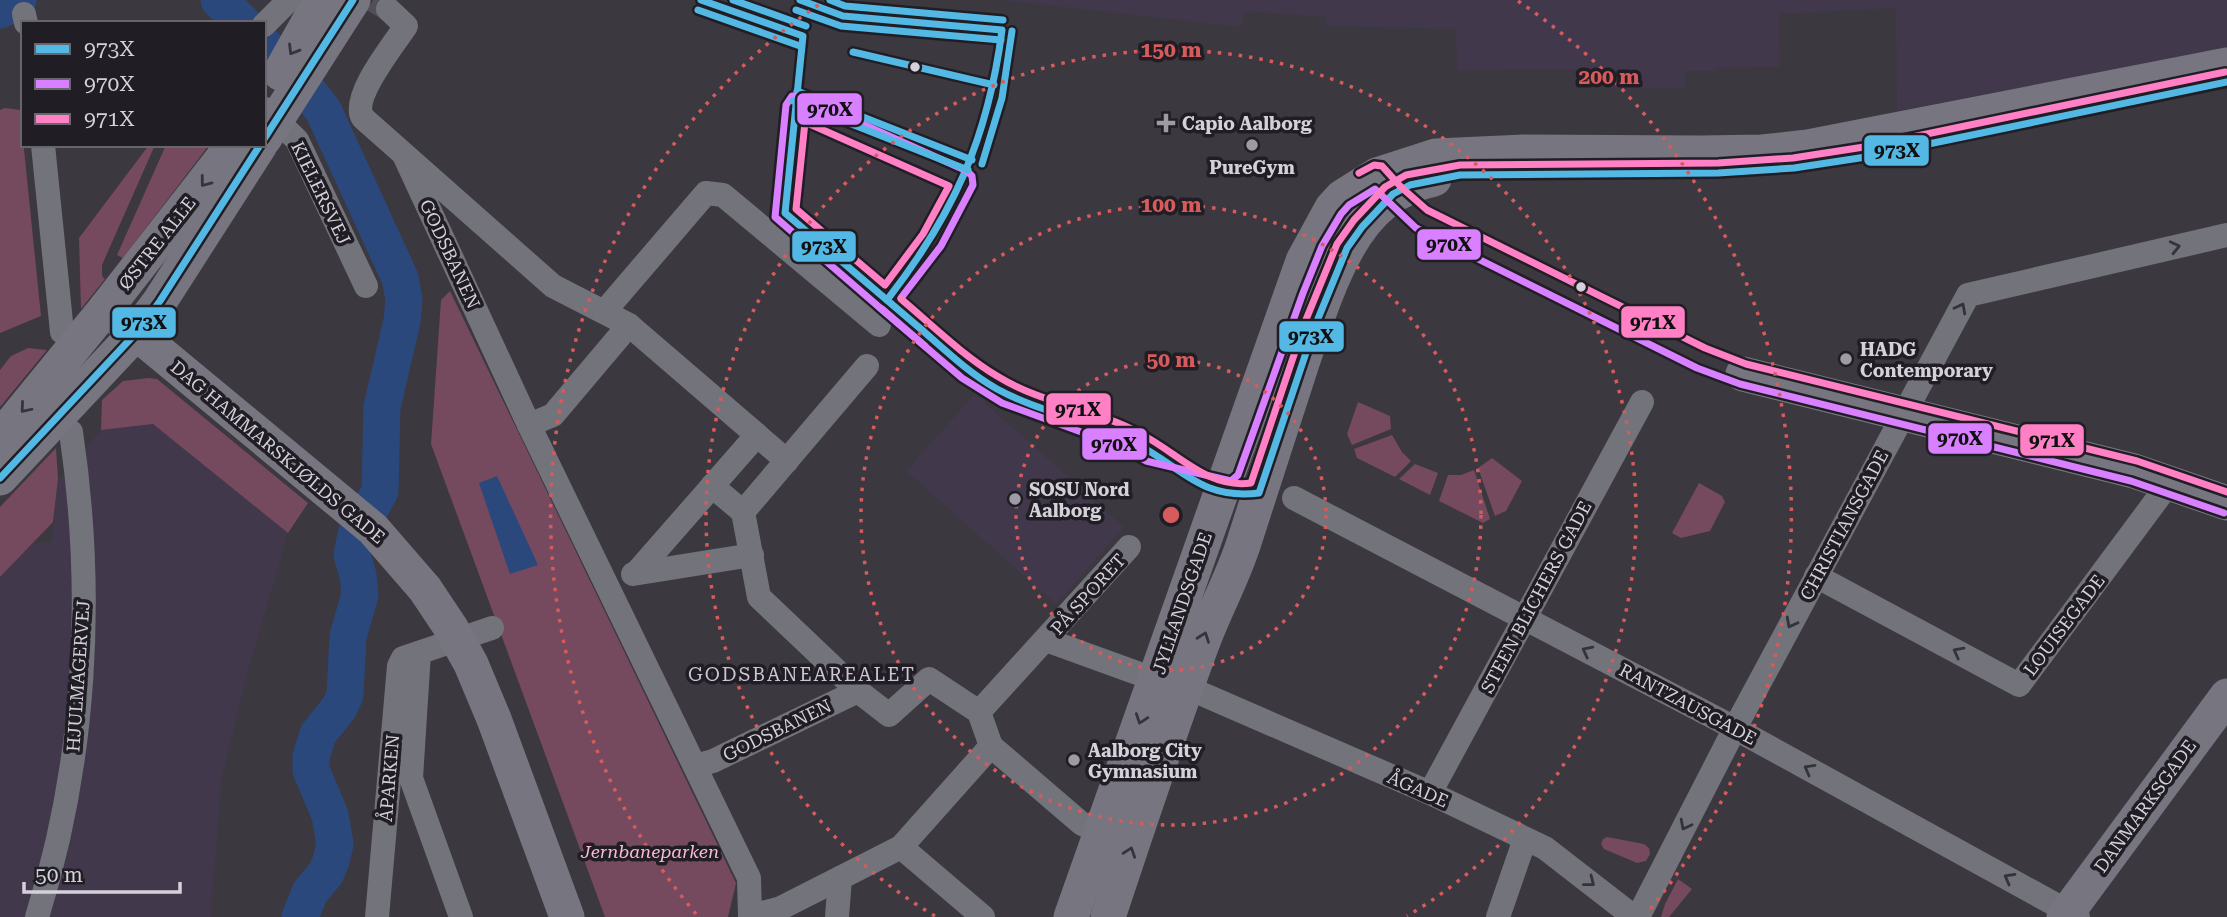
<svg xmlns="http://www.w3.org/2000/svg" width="2227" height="917" font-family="'Roboto Serif',serif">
	<rect width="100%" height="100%" fill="#3b383f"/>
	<g fill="#41394b">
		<polygon points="1002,0 2227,0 2227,49 1897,111 1896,8 1779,14 1780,67 1716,68 1716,71 1686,71 1686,88 1610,89 1609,72 1580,72 1579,69 1457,70 1456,29 1326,26 1326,17 1244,11 1241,27"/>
		<polygon points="975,394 1124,527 1056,604 906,471"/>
		<polygon points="153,424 288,533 248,671 221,780 211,917 0,917 0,577 33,543 52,542 58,479 101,430"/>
	</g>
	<g fill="#75495e">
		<polygon points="5,108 20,110 41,316 0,333 0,110"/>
		<polygon points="149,145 155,145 102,265 102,276 105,279 81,309 79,238"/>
		<polygon points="166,145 209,145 123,258 117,255"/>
		<polygon points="450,291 736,883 728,917 605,917 431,444 441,300"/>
		<polygon points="28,348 47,350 0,407 0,370 11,356"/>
		<polygon points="149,378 157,379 308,503 288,533 153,424 101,430 102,400 123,381"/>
		<polygon points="1358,402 1390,416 1391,429 1352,445 1347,434"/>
		<polygon points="1392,435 1402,452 1411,461 1395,477 1357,458 1354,449"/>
		<polygon points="56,448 58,479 53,522 0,577 0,507"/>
		<polygon points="1492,458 1522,481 1506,511 1495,516 1478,468"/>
		<polygon points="1415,464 1438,473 1430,495 1399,479"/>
		<polygon points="1474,470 1490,519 1483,523 1439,501 1448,475 1461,475"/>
		<polygon points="1699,483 1722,496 1725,502 1710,531 1681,538 1672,533"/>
		<polygon points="1607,837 1644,844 1649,848 1650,854 1646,861 1637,863 1604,849 1601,844 1603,839"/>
		<polygon points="1678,879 1692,889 1669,917 1661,917 1665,904"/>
	</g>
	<polygon fill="#2b487c" points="497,476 538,565 510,574 479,483"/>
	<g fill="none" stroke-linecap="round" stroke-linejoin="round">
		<g stroke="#2b487c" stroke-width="37">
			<polyline points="219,0 243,23"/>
			<polyline points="0,10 18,0"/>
			<polyline points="264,45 307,90 323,110 400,278 404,299 402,321 382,407 380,491 356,535 352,555 358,575 360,595 348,636 345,695 339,708 318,734 311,757 311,770 330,815 335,844 331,861 326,873 310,892 300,917"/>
		</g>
		<polyline stroke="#524f56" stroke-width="24" stroke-dasharray="24 12" stroke-linecap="butt" points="373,0 388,9"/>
		<g stroke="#73737c" stroke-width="24">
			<path d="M388 9 406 26C394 44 350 98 363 118L553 286 629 325 787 461"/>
			<polyline points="24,14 26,23"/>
			<polyline points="264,25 289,0"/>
			<polyline points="265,109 297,140 366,286"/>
			<polyline points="43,145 62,332"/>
			<polyline points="404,155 529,425 749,878 750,917"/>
			<polyline points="604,312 706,193 723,195 879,325"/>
			<polyline points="529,425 553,415 629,325"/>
			<polyline points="712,486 743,512 759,597 858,691 889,715 929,679 979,712 991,746 901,847 781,908 751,916"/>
			<polyline points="1294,498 1725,723 2078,917"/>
			<polyline points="743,512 867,366"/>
			<polyline points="637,572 757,435"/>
			<polyline points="633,574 752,555"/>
			<polyline points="1816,576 2019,685 2170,482"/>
			<polyline points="1046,640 1137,673"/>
			<polyline points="419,653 411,778 461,917"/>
			<polyline points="1186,687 1430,793 1545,848 1634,917"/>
			<polyline points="979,712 1129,547"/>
			<polyline points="991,746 1082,824 1101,832"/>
			<polyline points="695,766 713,761 858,691"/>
			<polyline points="1430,793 1642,402"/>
			<polyline points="901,847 983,917"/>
			<path d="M37 917C86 761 95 594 71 432"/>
			<polyline points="377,917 399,666 403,658 492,628"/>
			<polyline points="837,917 840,878"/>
			<polyline points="1498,917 1525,839"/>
			<polyline points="1638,917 1735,728 1968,295 2227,235"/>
		</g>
		<g stroke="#767580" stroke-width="35">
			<polyline points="280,73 321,0"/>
			<polyline points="264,139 353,0"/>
			<polyline points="106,308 373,529 425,589 451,628 471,664 494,719 567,917"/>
			<polyline points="1743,374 2134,471 2227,503"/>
			<polyline points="0,438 106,308 233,145"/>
			<polyline points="0,478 136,333 160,301 260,145"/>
			<polyline points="1071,917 1303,261 1332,208 1342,197 1377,175 1436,156 1524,152 1701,153 1762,152 1808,147 2227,65"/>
			<path d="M1108 917C1138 827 1168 736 1201 647 1214 610 1234 576 1245 539 1264 480 1283 421 1302 363 1315 325 1327 285 1347 249 1366 214 1394 187 1434 179"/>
			<polyline points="2064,917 2227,696"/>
		</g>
		<defs>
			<g id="bus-1">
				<path d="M701 0 803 36 785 213C831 252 876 291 922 330 946 351 969 373 997 389 1041 413 1091 420 1135 443 1182 467 1200 500 1259 493L1315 326 1347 248 1362 227 1393 194 1410 185 1460 175 1718 173 1794 168 1866 157 2227 82"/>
				<path d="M800 0 843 16 1002 30C988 138 954 214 887 300"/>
				<polyline points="797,91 972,160"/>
				<polyline points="264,139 353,0"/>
				<polyline points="0,478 136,333 160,301 260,145"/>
			</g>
			<g id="bus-2">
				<polyline points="879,307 775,217 786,105 792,96 800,96 967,171 972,176 973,185 941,246 901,298"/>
				<polyline points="880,308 962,378 1002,403 1114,444 1146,461 1231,481 1238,475 1303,293 1322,246 1341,214 1349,205 1375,189 1416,228 1697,368 1740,384 2131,481 2224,513"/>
				<polyline points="882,309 925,346"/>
			</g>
			<g id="bus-3">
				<polygon points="805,122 949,186 923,234 885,285 796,209"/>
				<polyline points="1359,173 1374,165 1382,166 1401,187 1427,210 1705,348 1746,364 2137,461 2227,492"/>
				<path d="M901 299C932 325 962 355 997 376 1042 404 1096 409 1141 434 1178 453 1207 489 1251 483L1305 322 1337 244 1354 220 1385 187 1406 175 1460 165 1718 163 1793 158 1864 147 2225 72"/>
			</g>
			<g id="bus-4">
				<polyline points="698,10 800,46"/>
				<polyline points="796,10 841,26 1001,40"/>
				<polyline points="793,101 968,170"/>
				<polyline points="982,164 1002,98 1012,31"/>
			</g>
			<g id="bus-5">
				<polyline points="733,0 806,26"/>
				<polyline points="830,0 845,6 1003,20"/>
				<polyline points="853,52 994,85"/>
			</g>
		</defs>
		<use href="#bus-1" stroke="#201e24" stroke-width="12"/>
		<use href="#bus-2" stroke="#201e24" stroke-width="12"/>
		<use href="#bus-3" stroke="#201e24" stroke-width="12"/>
		<use href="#bus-4" stroke="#201e24" stroke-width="12"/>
		<use href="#bus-5" stroke="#201e24" stroke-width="12"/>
		<use href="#bus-1" stroke="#53b8e3" stroke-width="7"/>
		<use href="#bus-2" stroke="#d880ff" stroke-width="7"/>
		<use href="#bus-3" stroke="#ff80c5" stroke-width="7"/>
		<use href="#bus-4" stroke="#53b8e3" stroke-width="7"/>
		<use href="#bus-5" stroke="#53b8e3" stroke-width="7"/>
	</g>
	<defs><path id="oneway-chevron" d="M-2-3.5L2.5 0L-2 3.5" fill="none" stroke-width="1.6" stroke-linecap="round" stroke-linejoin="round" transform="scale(1.75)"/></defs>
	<g stroke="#36343b">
		<use href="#oneway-chevron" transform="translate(293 50) rotate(121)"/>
		<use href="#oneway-chevron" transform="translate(205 182) rotate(127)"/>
		<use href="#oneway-chevron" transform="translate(25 408) rotate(130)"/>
		<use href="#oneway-chevron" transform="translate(1204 637) rotate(-70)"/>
		<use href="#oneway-chevron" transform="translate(1141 719) rotate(109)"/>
		<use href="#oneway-chevron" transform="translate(1130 852) rotate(-71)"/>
	</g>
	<g stroke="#35333a">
		<use href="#oneway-chevron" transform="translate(2175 247) rotate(-13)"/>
		<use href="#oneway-chevron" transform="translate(1961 308) rotate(-62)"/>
		<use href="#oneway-chevron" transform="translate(1791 623) rotate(118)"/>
		<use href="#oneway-chevron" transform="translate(1587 651) rotate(-153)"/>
		<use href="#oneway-chevron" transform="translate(1958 652) rotate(-152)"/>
		<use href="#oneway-chevron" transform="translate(1809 769) rotate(-151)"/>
		<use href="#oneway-chevron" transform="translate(1685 825) rotate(117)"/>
		<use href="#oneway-chevron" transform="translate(2009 878) rotate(-151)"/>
		<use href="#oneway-chevron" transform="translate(1590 882) rotate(38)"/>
	</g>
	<g fill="none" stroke="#d65b5d" stroke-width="3.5" stroke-dasharray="3.5 7">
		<circle cx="1171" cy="515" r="155"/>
		<circle cx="1171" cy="515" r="310"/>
		<path d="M935 916A465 465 0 1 1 1407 916"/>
		<path d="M696 914A620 620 0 0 1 824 1M1518 1A620 620 0 0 1 1646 914"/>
	</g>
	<g fill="#d5d1da" stroke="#201e24" stroke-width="2.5">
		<circle cx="915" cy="67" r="6"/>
		<circle cx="1581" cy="287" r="6"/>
	</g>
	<g fill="#9f9ba4" stroke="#201e24" stroke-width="2.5">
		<path d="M1162.5 112.5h7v7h7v7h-7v7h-7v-7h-7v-7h7z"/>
		<circle cx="1252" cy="145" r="7"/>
		<circle cx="1846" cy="359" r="7"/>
		<circle cx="1015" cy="499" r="7"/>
		<circle cx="1074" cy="760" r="7"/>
	</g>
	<g text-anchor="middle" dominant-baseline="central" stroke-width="7" stroke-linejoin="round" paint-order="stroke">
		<g font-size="18" font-weight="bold" fill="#d5d1da" stroke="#201e24" text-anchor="start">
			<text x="1182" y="123">Capio Aalborg</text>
			<text x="1252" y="167" text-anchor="middle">PureGym</text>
			<text x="1860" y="349">HADG<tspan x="1860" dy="21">Contemporary</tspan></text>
			<text x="1029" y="489">SOSU Nord<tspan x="1029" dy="21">Aalborg</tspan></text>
			<text x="1088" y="750">Aalborg City<tspan x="1088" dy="21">Gymnasium</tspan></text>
		</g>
		<g font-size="18" fill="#d5d1da" stroke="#201e24">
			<text transform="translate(321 193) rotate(64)">KIELERSVEJ</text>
			<text transform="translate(157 243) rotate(-52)">ØSTRE ALLE</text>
			<text transform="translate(450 254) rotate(65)">GODSBANEN</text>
			<text transform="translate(278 452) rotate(40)">DAG HAMMARSKJØLDS GADE</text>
			<text transform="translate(1844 525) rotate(-62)">CHRISTIANSGADE</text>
			<text transform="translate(1088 594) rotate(-48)">PÅ SPORET</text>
			<text transform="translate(1536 597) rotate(-62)">STEEN BLICHERS GADE</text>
			<text transform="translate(1182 603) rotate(-71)">JYLLANDSGADE</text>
			<text transform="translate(2064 625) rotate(-53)">LOUISEGADE</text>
			<text transform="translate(78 676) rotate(-86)">HJULMAGERVEJ</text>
			<text transform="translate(1688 704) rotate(28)">RANTZAUSGADE</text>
			<text transform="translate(777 730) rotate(-26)">GODSBANEN</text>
			<text transform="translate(389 778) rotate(-85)">ÅPARKEN</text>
			<text transform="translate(1418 789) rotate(24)">ÅGADE</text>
			<text transform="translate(2145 806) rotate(-54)">DANMARKSGADE</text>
		</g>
		<g font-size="18" font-style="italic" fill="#f9bbd6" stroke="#201e24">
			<text x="650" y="851">Jernbaneparken</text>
		</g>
		<g font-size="19" letter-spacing="2" fill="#cdc5d6" stroke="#201e24">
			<text x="802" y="674">GODSBANEAREALET</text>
		</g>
	</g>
	<circle cx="1171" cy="515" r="10" fill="#d65b5d" stroke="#201e24" stroke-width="3.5"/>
	<g font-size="21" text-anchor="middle" font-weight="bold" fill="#d65b5d" stroke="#201e24" stroke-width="7" stroke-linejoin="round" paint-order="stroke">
		<text x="1171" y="57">150 m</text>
		<text x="1609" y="84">200 m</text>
		<text x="1171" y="212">100 m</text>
		<text x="1171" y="367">50 m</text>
	</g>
	<g stroke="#201e24" stroke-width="2.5">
		<rect x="796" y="92" width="67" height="34" rx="7" fill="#d880ff"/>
		<rect x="1863" y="134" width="67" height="33" rx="7" fill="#53b8e3"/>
		<rect x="1416" y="228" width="66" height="33" rx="7" fill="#d880ff"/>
		<rect x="791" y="230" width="66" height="33" rx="7" fill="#53b8e3"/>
		<rect x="1620" y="305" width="66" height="34" rx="7" fill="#ff80c5"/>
		<rect x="111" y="306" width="66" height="33" rx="7" fill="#53b8e3"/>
		<rect x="1278" y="320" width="67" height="33" rx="7" fill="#53b8e3"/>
		<rect x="1045" y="392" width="67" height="34" rx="7" fill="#ff80c5"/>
		<rect x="1927" y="422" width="66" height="33" rx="7" fill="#d880ff"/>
		<rect x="2019" y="423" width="66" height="34" rx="7" fill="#ff80c5"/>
		<rect x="1081" y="427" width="67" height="34" rx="7" fill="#d880ff"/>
	</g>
	<g font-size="19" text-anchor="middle" font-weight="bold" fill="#111">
		<text x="830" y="116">970X</text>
		<text x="1897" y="157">973X</text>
		<text x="1449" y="251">970X</text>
		<text x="824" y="253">973X</text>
		<text x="1653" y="329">971X</text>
		<text x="144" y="329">973X</text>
		<text x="1311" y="343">973X</text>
		<text x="1078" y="416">971X</text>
		<text x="1960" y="445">970X</text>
		<text x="2052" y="447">971X</text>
		<text x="1114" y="451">970X</text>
	</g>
	<rect x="21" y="21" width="245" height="126" fill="#201e24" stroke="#68666d" stroke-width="2"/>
	<rect x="35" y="44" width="35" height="10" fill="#53b8e3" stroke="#68666d" stroke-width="2"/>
	<text x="84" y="56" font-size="21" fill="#d5d1da">973X</text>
	<rect x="35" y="79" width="35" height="10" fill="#d880ff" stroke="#68666d" stroke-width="2"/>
	<text x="84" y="91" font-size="21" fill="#d5d1da">970X</text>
	<rect x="35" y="114" width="35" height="10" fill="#ff80c5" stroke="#68666d" stroke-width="2"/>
	<text x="84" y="126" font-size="21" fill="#d5d1da">971X</text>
	<path d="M24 882v10h156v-10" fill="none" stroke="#d5d1da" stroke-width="3.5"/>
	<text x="35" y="882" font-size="21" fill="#d5d1da" stroke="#201e24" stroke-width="5" paint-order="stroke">50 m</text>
</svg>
